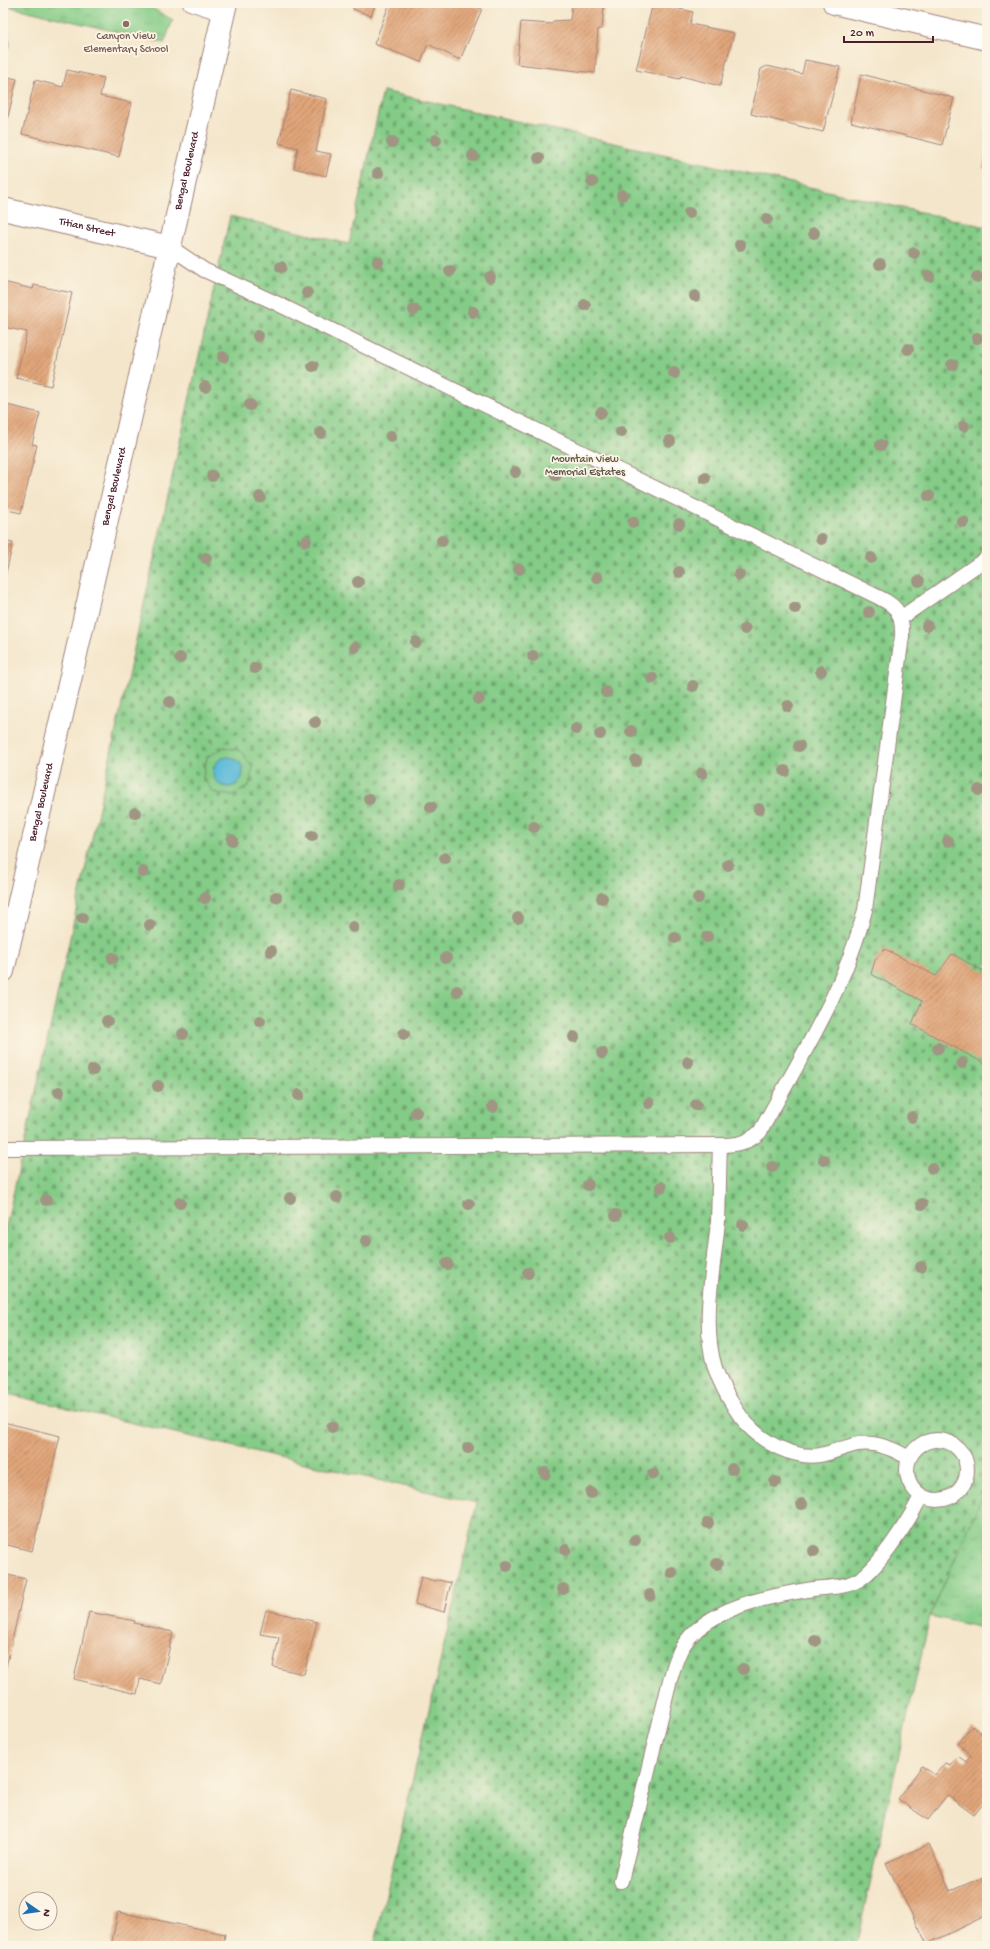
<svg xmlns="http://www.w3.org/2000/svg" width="990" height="1949" font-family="'Gochi Hand',sans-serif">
	<defs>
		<pattern id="grass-tufts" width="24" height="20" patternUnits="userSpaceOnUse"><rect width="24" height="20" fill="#84cc87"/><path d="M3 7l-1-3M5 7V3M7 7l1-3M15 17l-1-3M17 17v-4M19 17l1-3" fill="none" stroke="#6ea56f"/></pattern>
		<pattern id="cemetery-stones" width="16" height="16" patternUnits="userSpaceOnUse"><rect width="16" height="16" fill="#84cc87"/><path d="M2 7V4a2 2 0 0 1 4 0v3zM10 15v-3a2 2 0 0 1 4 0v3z" fill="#6ea56f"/></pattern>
		<pattern id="building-hatch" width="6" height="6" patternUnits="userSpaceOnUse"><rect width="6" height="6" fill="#e0a579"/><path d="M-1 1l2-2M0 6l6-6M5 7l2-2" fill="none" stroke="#b88663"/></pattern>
	</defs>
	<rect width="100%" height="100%" fill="#fcf5e5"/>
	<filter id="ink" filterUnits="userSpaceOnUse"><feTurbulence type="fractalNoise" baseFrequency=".025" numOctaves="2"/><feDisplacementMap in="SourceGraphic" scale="8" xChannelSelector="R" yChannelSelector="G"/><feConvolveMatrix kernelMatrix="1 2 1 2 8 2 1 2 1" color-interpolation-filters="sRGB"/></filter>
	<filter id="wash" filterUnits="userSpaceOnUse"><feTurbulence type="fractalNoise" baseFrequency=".012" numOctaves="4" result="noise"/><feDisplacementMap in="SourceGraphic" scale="16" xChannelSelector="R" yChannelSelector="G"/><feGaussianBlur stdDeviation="0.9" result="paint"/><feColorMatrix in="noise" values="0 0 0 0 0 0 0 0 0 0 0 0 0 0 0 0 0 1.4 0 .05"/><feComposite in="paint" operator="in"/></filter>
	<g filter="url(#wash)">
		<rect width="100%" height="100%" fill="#f4e6cb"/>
		<g fill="url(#grass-tufts)" stroke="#677659">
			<polygon points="3,3 143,3 173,20 164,43 3,5"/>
			<polygon points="985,1489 987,1489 987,1629 930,1616"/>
		</g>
		<polygon fill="url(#cemetery-stones)" stroke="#677659" points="383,91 987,227 987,1489 985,1490 930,1616 856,1946 374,1946 477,1503 3,1393 3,1240 230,216 349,244"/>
		<polygon fill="#84cc87" stroke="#677659" points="224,747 241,751 253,767 249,786 231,796 213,792 203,777 207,757"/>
		<g fill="#58bad7" stroke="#516c81">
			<polygon points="7,31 10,45 3,53 3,32"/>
			<circle cx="228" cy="772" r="15"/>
		</g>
		<g id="blocks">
			<g fill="url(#building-hatch)">
				<polygon points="355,3 376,3 371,16 353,9"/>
				<polygon points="390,3 468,3 482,9 460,60 428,44 421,62 374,44"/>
				<polygon points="572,3 604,5 602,29 598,29 595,73 517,64 521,22 552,24 553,21 570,20"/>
				<polygon points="653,3 693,12 690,24 734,33 720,86 681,76 680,79 636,70"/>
				<polygon points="805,60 840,67 823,132 751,114 761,69 767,66 802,74"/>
				<polygon points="67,70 104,78 100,96 132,103 119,157 22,134 35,80 63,87"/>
				<polygon points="861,74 954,98 942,145 851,122"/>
				<polygon points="3,76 17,79 5,129 3,128"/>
				<polygon points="291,90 327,99 316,151 331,154 326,176 294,168 298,148 279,143"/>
				<polygon points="986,155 987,155 987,169 983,168"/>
				<polygon points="3,282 33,289 34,285 72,293 51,386 16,378 27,332 3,327"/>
				<polygon points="3,404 40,413 32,444 37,445 21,513 3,509"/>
				<polygon points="3,541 13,543 4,581 3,581"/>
				<polygon points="885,949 936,976 952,954 987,973 987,1065 912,1024 922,1001 871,974 875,960"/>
				<polygon points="3,1422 60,1436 32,1551 3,1544"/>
				<polygon points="3,1574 26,1579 4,1676 3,1675"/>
				<polygon points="421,1577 435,1581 439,1580 451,1583 444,1612 415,1604"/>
				<polygon points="266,1610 317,1622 304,1674 273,1667 279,1637 260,1634"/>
				<polygon points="89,1612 135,1621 134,1623 173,1632 161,1684 140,1679 137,1694 74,1679"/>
				<polygon points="972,1726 987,1738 987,1799 974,1815 947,1795 928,1820 898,1799 922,1766 935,1775 945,1763 950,1765 958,1756 966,1762 971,1755 958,1744"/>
				<polygon points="929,1844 950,1891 981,1878 987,1891 987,1915 927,1944 886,1863"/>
				<polygon points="118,1912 225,1934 223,1946 111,1946"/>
			</g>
		</g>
	</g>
	<g filter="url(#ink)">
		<use href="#blocks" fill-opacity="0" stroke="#9f827b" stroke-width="1"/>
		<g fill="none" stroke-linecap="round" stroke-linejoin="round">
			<defs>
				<g id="lane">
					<polyline points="190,3 223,14"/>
					<polyline points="902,617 987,558"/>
					<path d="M720 1145C719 1170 719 1195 718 1221 714 1266 701 1323 715 1368 720 1382 727 1396 735 1408 749 1431 771 1448 797 1454 823 1460 834 1449 858 1444 876 1441 894 1449 909 1458"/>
					<path d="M3 1148 720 1145C736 1145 748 1143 760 1132 799 1060 845 989 865 910L902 636C903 610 895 605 872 594L276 303 204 270 170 247"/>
					<circle cx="937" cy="1470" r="30"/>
					<path d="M621 1881 670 1680C673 1669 676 1659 681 1649 705 1607 770 1596 813 1589 828 1587 846 1588 860 1579 880 1566 910 1519 921 1496"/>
				</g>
				<g id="street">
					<polyline points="834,3 987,39"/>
					<path id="s1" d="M3 209 170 247"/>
				</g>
				<g id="secondary">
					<path id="s2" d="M3 971 226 3"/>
				</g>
			</defs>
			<use href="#lane" stroke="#9f827b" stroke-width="16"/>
			<use href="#street" stroke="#9f827b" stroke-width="24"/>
			<use href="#secondary" stroke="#9f827b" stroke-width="24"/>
			<use href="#lane" stroke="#fff" stroke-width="14"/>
			<use href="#street" stroke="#fff" stroke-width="22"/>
			<use href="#secondary" stroke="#fff" stroke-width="22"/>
		</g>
		<g fill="#a09582">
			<circle cx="436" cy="140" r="6"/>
			<circle cx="392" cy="142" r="6"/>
			<circle cx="473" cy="156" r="6"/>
			<circle cx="539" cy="158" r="6"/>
			<circle cx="378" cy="173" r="6"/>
			<circle cx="592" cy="182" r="6"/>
			<circle cx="622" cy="195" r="6"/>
			<circle cx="689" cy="213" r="6"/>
			<circle cx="767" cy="219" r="6"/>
			<circle cx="814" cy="233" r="6"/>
			<circle cx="740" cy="245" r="6"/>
			<circle cx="914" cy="253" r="6"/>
			<circle cx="378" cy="262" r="6"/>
			<circle cx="880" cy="264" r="6"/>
			<circle cx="281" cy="267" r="6"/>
			<circle cx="450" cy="271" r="6"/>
			<circle cx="929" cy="276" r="6"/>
			<circle cx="490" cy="277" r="6"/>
			<circle cx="977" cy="277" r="6"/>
			<circle cx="307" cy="293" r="6"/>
			<circle cx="695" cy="296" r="6"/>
			<circle cx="585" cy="305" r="6"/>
			<circle cx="414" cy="310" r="6"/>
			<circle cx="473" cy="312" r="6"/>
			<circle cx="258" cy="336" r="6"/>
			<circle cx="977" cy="338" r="6"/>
			<circle cx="908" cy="349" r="6"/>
			<circle cx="223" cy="357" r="6"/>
			<circle cx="952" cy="365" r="6"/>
			<circle cx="313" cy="366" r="6"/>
			<circle cx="674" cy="373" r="6"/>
			<circle cx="205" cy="387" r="6"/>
			<circle cx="250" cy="405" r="6"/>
			<circle cx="601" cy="413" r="6"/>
			<circle cx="964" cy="426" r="6"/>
			<circle cx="621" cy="432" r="6"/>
			<circle cx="321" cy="433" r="6"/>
			<circle cx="391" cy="436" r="6"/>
			<circle cx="670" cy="441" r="6"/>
			<circle cx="881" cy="445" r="6"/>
			<circle cx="515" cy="472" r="6"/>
			<circle cx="556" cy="475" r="6"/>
			<circle cx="212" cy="476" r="6"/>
			<circle cx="705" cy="478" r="6"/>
			<circle cx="929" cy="496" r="6"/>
			<circle cx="260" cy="497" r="6"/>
			<circle cx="633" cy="522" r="6"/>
			<circle cx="963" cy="522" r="6"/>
			<circle cx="679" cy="524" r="6"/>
			<circle cx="821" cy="539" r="6"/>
			<circle cx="306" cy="541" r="6"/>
			<circle cx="442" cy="541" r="6"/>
			<circle cx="206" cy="558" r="6"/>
			<circle cx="871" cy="558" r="6"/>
			<circle cx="519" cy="569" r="6"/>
			<circle cx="679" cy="572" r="6"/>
			<circle cx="739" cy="575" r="6"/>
			<circle cx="597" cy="577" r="6"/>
			<circle cx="919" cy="581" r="6"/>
			<circle cx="358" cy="582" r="6"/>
			<circle cx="795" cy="608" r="6"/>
			<circle cx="869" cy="612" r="6"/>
			<circle cx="927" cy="626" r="6"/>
			<circle cx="745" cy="629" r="6"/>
			<circle cx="416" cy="642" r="6"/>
			<circle cx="355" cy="647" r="6"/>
			<circle cx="533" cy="656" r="6"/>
			<circle cx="180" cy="658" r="6"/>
			<circle cx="255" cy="668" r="6"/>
			<circle cx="821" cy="671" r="6"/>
			<circle cx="652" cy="678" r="6"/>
			<circle cx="693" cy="686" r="6"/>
			<circle cx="606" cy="692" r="6"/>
			<circle cx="479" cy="699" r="6"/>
			<circle cx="170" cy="702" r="6"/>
			<circle cx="788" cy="706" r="6"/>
			<circle cx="315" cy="722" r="6"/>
			<circle cx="576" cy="729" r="6"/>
			<circle cx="631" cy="731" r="6"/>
			<circle cx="600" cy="734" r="6"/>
			<circle cx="799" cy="746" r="6"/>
			<circle cx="636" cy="761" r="6"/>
			<circle cx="785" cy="771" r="6"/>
			<circle cx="702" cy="773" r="6"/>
			<circle cx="979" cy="790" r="6"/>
			<circle cx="369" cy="799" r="6"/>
			<circle cx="431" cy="807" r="6"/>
			<circle cx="759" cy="809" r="6"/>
			<circle cx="135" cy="813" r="6"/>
			<circle cx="534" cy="827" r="6"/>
			<circle cx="312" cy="836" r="6"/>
			<circle cx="232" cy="840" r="6"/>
			<circle cx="948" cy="841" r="6"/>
			<circle cx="445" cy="858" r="6"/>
			<circle cx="728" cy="865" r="6"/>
			<circle cx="143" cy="872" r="6"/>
			<circle cx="399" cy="885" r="6"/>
			<circle cx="276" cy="897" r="6"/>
			<circle cx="205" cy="898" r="6"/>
			<circle cx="602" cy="898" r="6"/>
			<circle cx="698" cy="898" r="6"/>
			<circle cx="82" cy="918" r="6"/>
			<circle cx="518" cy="918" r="6"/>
			<circle cx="150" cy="925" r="6"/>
			<circle cx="353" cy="927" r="6"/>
			<circle cx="707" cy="937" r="6"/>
			<circle cx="675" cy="938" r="6"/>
			<circle cx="271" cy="951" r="6"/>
			<circle cx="113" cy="958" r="6"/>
			<circle cx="446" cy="958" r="6"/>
			<circle cx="457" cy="991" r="6"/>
			<circle cx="107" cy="1021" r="6"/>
			<circle cx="260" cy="1021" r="6"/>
			<circle cx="183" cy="1034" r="6"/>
			<circle cx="404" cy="1034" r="6"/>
			<circle cx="574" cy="1037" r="6"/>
			<circle cx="938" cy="1048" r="6"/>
			<circle cx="602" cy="1053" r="6"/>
			<circle cx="688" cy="1062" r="6"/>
			<circle cx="962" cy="1063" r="6"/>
			<circle cx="93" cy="1070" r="6"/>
			<circle cx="158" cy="1086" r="6"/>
			<circle cx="59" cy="1092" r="6"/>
			<circle cx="299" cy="1095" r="6"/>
			<circle cx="649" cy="1103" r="6"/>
			<circle cx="696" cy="1105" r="6"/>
			<circle cx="493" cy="1107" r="6"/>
			<circle cx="416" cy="1112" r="6"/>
			<circle cx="912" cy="1117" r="6"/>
			<circle cx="824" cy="1160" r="6"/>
			<circle cx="772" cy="1167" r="6"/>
			<circle cx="932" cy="1168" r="6"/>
			<circle cx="588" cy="1185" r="6"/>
			<circle cx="661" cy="1187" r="6"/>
			<circle cx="337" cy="1197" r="6"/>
			<circle cx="290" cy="1198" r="6"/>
			<circle cx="46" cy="1200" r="6"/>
			<circle cx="180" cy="1203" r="6"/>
			<circle cx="469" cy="1204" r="6"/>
			<circle cx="922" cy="1204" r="6"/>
			<circle cx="616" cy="1215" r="6"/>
			<circle cx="743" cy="1225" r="6"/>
			<circle cx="670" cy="1238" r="6"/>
			<circle cx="366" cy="1241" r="6"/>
			<circle cx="447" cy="1264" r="6"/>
			<circle cx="921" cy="1267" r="6"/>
			<circle cx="528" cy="1273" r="6"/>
			<circle cx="332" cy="1427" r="6"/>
			<circle cx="468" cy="1448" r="6"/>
			<circle cx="732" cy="1469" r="6"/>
			<circle cx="545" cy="1473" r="6"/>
			<circle cx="653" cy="1474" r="6"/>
			<circle cx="775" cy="1482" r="6"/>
			<circle cx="591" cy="1493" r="6"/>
			<circle cx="802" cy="1504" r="6"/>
			<circle cx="708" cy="1523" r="6"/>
			<circle cx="635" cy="1540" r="6"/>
			<circle cx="566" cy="1550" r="6"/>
			<circle cx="814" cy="1551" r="6"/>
			<circle cx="717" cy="1564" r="6"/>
			<circle cx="507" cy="1566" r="6"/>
			<circle cx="672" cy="1573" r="6"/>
			<circle cx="563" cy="1589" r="6"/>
			<circle cx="650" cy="1595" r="6"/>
			<circle cx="815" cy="1641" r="6"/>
			<circle cx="743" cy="1669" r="6"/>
		</g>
	</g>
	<circle fill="#8d6e63" stroke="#fcf5e5" stroke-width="1.5" cx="126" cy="24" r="4"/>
	<g text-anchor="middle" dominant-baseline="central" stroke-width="3.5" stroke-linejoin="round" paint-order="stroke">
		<g font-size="11" fill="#785e54" stroke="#fcf5e5">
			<text x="126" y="37">Canyon View<tspan x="126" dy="13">Elementary School</tspan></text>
		</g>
		<g font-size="11" fill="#4a1f2b" stroke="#fcf5e5">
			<text stroke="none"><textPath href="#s2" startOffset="821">Bengal Boulevard</textPath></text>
			<text stroke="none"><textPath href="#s1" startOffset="86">Titian Street</textPath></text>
			<text stroke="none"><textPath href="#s2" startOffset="497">Bengal Boulevard</textPath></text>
			<text stroke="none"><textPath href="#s2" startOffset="173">Bengal Boulevard</textPath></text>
		</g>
		<g font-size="11" fill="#5b5347" stroke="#fcf5e5">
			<text x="585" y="460">Mountain View<tspan x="585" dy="13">Memorial Estates</tspan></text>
		</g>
	</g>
	<rect width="990" height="1949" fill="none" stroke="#fcf5e5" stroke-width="16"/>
	<g transform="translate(38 1911) rotate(103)"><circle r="19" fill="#fcf5e5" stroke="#b59f9b"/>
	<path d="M0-3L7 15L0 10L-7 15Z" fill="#1f6fb2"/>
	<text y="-6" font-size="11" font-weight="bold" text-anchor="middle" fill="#4a1f2b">N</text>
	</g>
	<path d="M844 36v6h89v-6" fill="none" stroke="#4a1f2b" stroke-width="2"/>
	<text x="850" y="36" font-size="12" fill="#4a1f2b" stroke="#fcf5e5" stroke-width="3" paint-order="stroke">20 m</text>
</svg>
